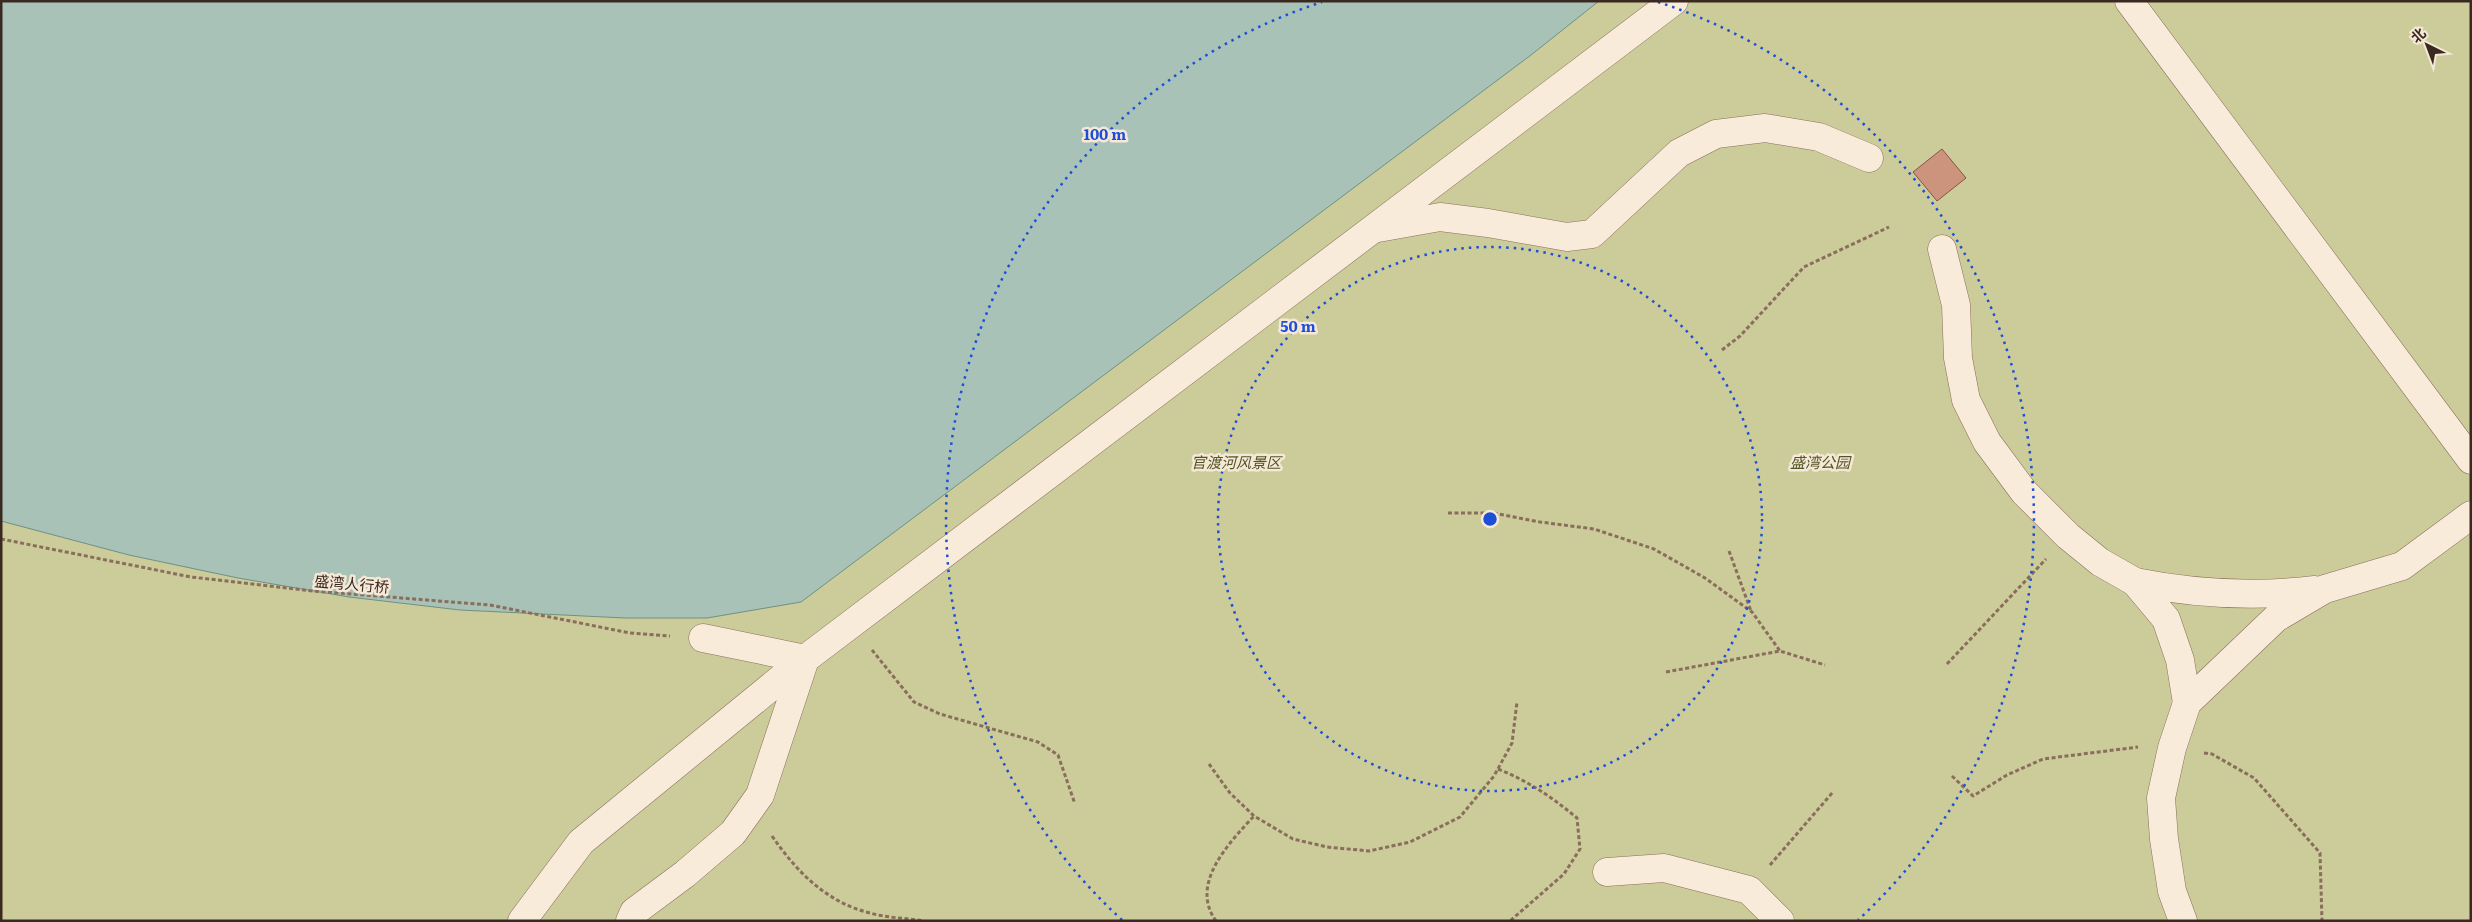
<svg xmlns="http://www.w3.org/2000/svg" width="2472" height="922" font-family="Literata,'Noto Sans SC',serif">
	<rect width="100%" height="100%" fill="#eeddc7"/>
	<rect fill="#cccb9a" x="1" y="1" width="2470" height="920"/>
	<polygon fill="#a8c2b7" stroke="#6e9183" points="1,1 1599,1 1531,55 801,602 707,618 625,618 460,610 349,597 238,578 129,555 1,521"/>
	<polygon fill="#cc937d" stroke="#895442" points="1942,149 1966,178 1937,201 1913,172"/>
	<g fill="none" stroke-linecap="round" stroke-linejoin="round">
		<defs>
			<g id="minor">
				<polyline points="2129,1 2471,460"/>
				<polyline points="1378,228 1440,217 1488,223 1567,237 1592,234 1679,153 1716,134 1765,128 1819,137 1869,158"/>
				<polyline points="1942,249 1956,305 1958,358 1966,400 1987,442 2024,492 2068,536 2100,562 2135,582 2166,619 2180,660 2187,703"/>
				<path d="M2135 582C2195 594 2255 597 2315 590"/>
				<polyline points="703,638 805,659 1674,1"/>
				<polyline points="1607,872 1664,868 1749,890 1780,921"/>
				<polyline points="522,921 581,842 805,659"/>
				<polyline points="630,921 634,912 685,874 733,833 760,795 805,659"/>
				<polyline points="2183,921 2172,891 2164,839 2161,798 2172,748 2187,703 2276,618 2325,589 2402,566 2471,515"/>
			</g>
		</defs>
		<use href="#minor" stroke="#8a6e5c" stroke-width="29"/>
		<g stroke="#8a6e5c" stroke-width="3" stroke-dasharray="4 2.5" stroke-linecap="butt">
			<polyline points="1722,350 1740,336 1804,267 1889,227"/>
			<polyline points="1448,513 1493,513 1540,522 1594,529 1654,549 1705,578 1752,612 1780,651"/>
			<polyline points="1,539 191,577 313,591 490,605 630,633 670,636"/>
			<polyline points="1729,551 1751,611"/>
			<polyline points="872,650 914,702 940,714 1038,742 1058,755 1075,804"/>
			<polyline points="1947,664 2046,559"/>
			<polyline points="1666,672 1780,651 1825,665"/>
			<polyline points="2204,753 2212,754 2254,778 2320,853 2322,921"/>
			<polyline points="1209,764 1230,793 1254,816 1293,839 1327,847 1369,851 1410,842 1460,817 1494,776 1512,743 1517,702"/>
			<path d="M1498 769C1528 781 1552 797 1577 818L1580 849 1564 874 1510 921"/>
			<polyline points="1952,776 1973,796 2007,775 2043,759 2138,747"/>
			<path d="M772 836C797 872 826 902 870 913 887 918 906 918 924 921"/>
			<polyline points="1770,865 1833,792"/>
			<path d="M1216 921C1189 884 1229 843 1254 816"/>
		</g>
		<use href="#minor" stroke="#f9ebda" stroke-width="28"/>
	</g>
	<g fill="none" stroke="#1d4ed8" stroke-width="2.5" stroke-dasharray="2.5 5">
		<circle cx="1490" cy="519" r="272"/>
		<path d="M1122 920A544 544 0 0 1 1322 2M1658 2A544 544 0 0 1 1858 920"/>
	</g>
	<g text-anchor="middle" dominant-baseline="central" stroke-width="5" stroke-linejoin="round" paint-order="stroke">
		<g font-size="15" font-style="italic" fill="#515626" stroke="#f6e8d6">
			<text x="1236" y="461">官渡河风景区</text>
			<text x="1820" y="461">盛湾公园</text>
		</g>
		<g font-size="15" fill="#3a2920" stroke="#f6e8d6">
			<text transform="translate(352 583) rotate(5)">盛湾人行桥</text>
		</g>
	</g>
	<circle cx="1490" cy="519" r="8" fill="#1d4ed8" stroke="#f6e8d6" stroke-width="2.5"/>
	<g font-size="15" text-anchor="middle" font-weight="bold" fill="#1d4ed8" stroke="#f6e8d6" stroke-width="5" stroke-linejoin="round" paint-order="stroke">
		<text x="1105" y="140">100 m</text>
		<text x="1298" y="332">50 m</text>
	</g>
	<rect width="2472" height="922" fill="none" stroke="#3a2920" stroke-width="5"/>
	<g transform="translate(2427 45) rotate(318)" stroke="#f6e8d6" stroke-width="4" paint-order="stroke">
	<path d="M0-4L9 19L0 12L-9 19Z" fill="#3a2920"/>
	<text y="-8" font-size="14" font-weight="bold" text-anchor="middle" fill="#3a2920">北</text>
	</g>
</svg>
